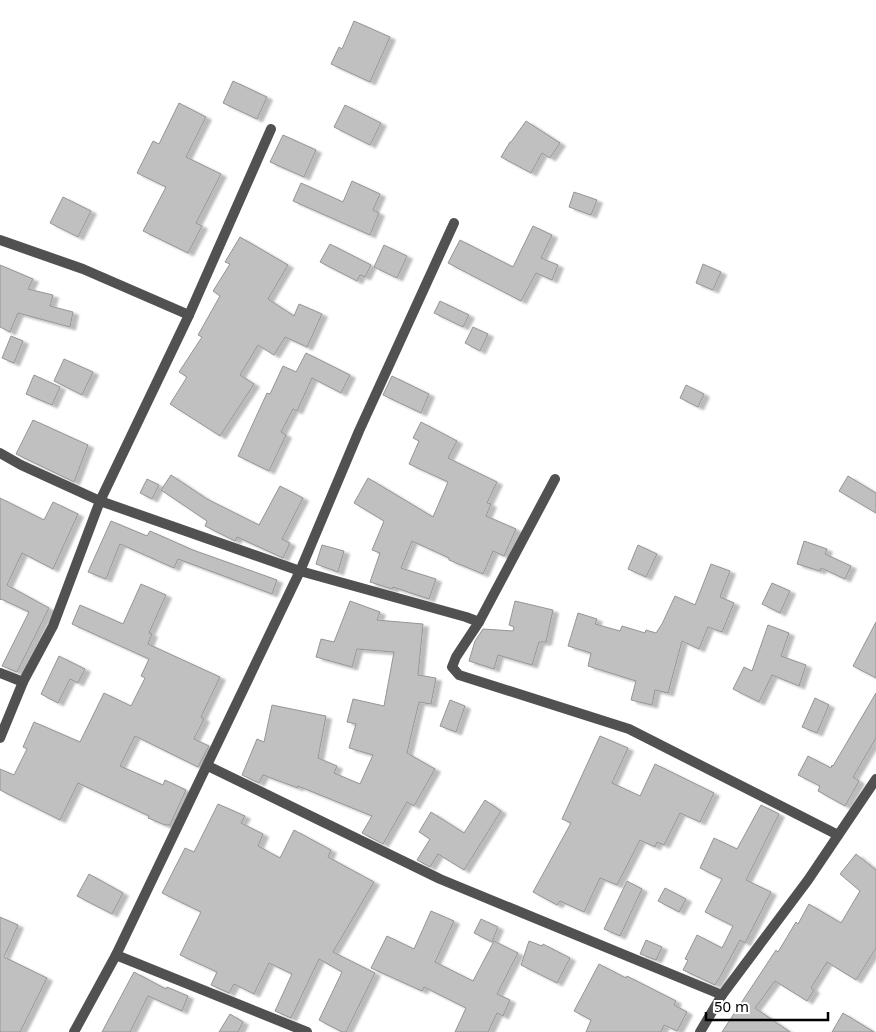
<svg xmlns="http://www.w3.org/2000/svg" width="876" height="1032" font-family="'Noto Sans',sans-serif">
	<defs>
		<filter id="shadow"><feDropShadow dx="5.5" dy="3" stdDeviation="1" flood-color="#0004"/></filter>
	</defs>
	<rect width="100%" height="100%" fill="#fff"/>
	<g fill="#c0c0c0" stroke="#959595" filter="url(#shadow)">
		<polygon points="354,21 390,37 370,82 331,64 339,47 342,49"/>
		<polygon points="233,81 267,97 257,119 223,103"/>
		<polygon points="179,103 206,117 186,157 221,174 196,223 202,226 188,253 143,231 166,187 137,173 153,141 159,144"/>
		<polygon points="345,105 381,123 370,145 334,127"/>
		<polygon points="526,121 560,143 550,158 542,153 531,173 501,157 510,142 511,142"/>
		<polygon points="283,135 316,150 304,177 270,162"/>
		<polygon points="352,181 380,194 373,210 379,213 370,235 293,201 301,183 343,202"/>
		<polygon points="574,192 597,200 591,215 569,207"/>
		<polygon points="63,197 91,211 78,237 50,223"/>
		<polygon points="533,226 552,235 541,258 558,265 552,280 536,273 521,301 448,263 460,240 513,267"/>
		<polygon points="240,237 288,265 268,299 294,316 299,304 322,314 307,347 285,337 274,355 258,345 240,375 254,384 220,436 170,404 187,377 179,372 202,337 198,335 220,296 213,291 230,264 225,262"/>
		<polygon points="330,244 371,265 365,277 360,275 357,281 320,262"/>
		<polygon points="384,245 407,256 397,278 374,267"/>
		<polygon points="703,264 721,272 713,290 696,283"/>
		<polygon points="0,265 33,279 28,289 53,295 50,306 73,312 70,327 18,313 10,332 0,327"/>
		<polygon points="440,301 469,315 463,327 434,313"/>
		<polygon points="473,327 488,334 480,351 465,343"/>
		<polygon points="11,336 23,341 14,363 2,358"/>
		<polygon points="306,353 350,375 341,393 312,378 297,411 293,409 281,432 286,435 269,471 238,456 267,393 270,394 283,366 296,372"/>
		<polygon points="64,359 93,372 82,395 54,381"/>
		<polygon points="34,375 60,387 52,405 26,394"/>
		<polygon points="392,376 429,394 421,413 383,395"/>
		<polygon points="686,385 704,394 698,407 680,398"/>
		<polygon points="33,420 88,445 74,482 16,454"/>
		<polygon points="421,422 457,441 448,458 497,482 487,503 491,504 486,516 516,529 504,556 493,551 483,574 449,560 449,558 412,541 401,568 436,579 429,599 393,587 392,589 370,582 380,553 372,550 384,521 354,503 368,478 433,517 448,482 409,464 419,441 413,438"/>
		<polygon points="171,475 207,499 259,525 280,486 303,498 282,539 290,543 283,558 237,537 235,541 205,526 207,521 161,490"/>
		<polygon points="848,476 876,493 876,513 839,491"/>
		<polygon points="147,479 159,485 152,499 140,493"/>
		<polygon points="0,498 44,520 53,502 78,514 53,569 22,553 7,585 49,608 17,672 2,666 29,612 1,599 0,600"/>
		<polygon points="111,521 147,536 150,531 193,550 277,580 272,594 178,559 174,568 120,544 106,579 88,572"/>
		<polygon points="804,541 827,549 825,554 851,566 845,579 821,568 820,571 797,564"/>
		<polygon points="322,545 344,551 338,572 316,564"/>
		<polygon points="638,545 657,554 646,577 628,569"/>
		<polygon points="711,564 730,571 720,597 734,603 722,632 708,627 699,649 682,641 668,693 655,690 652,705 631,700 636,681 588,666 591,653 568,646 578,613 597,619 595,624 620,631 622,626 645,633 646,630 656,633 662,624 675,596 695,605"/>
		<polygon points="772,583 790,591 780,613 762,604"/>
		<polygon points="141,584 166,595 149,633 152,634 148,644 220,677 201,717 204,719 194,739 209,746 198,767 135,736 120,766 163,785 165,780 186,790 170,825 165,825 148,818 149,816 78,783 60,820 0,790 0,769 14,775 27,749 23,747 34,722 80,742 104,693 131,706 145,678 141,676 149,659 72,624 80,605 123,624"/>
		<polygon points="350,601 380,612 377,620 423,624 418,675 436,678 431,704 419,702 407,753 435,769 414,806 407,802 383,844 362,833 372,816 298,786 298,788 263,775 259,783 242,775 257,739 264,742 272,705 326,716 318,758 337,766 334,773 360,784 373,755 349,748 356,724 347,722 353,699 384,706 394,652 357,649 352,667 316,657 321,639 334,642"/>
		<polygon points="515,601 553,610 546,642 539,642 532,665 498,655 494,669 469,661 475,641 483,629 513,631 514,627 509,625"/>
		<polygon points="876,622 876,678 853,666"/>
		<polygon points="768,625 789,633 781,656 806,665 799,686 772,675 759,702 733,689 744,667 752,671"/>
		<polygon points="59,656 85,669 78,683 70,679 58,703 41,694"/>
		<polygon points="876,693 876,738 853,777 859,781 845,806 818,791 820,786 798,775 808,756 831,768 832,765 833,766"/>
		<polygon points="815,698 829,705 817,733 802,727"/>
		<polygon points="450,700 465,706 456,732 440,726"/>
		<polygon points="600,736 628,748 612,783 640,796 655,764 714,793 700,822 680,813 664,845 657,842 655,847 640,840 617,885 600,878 584,912 560,901 557,905 533,892 571,823 562,819"/>
		<polygon points="485,800 501,811 464,870 438,854 430,867 417,860 430,839 419,832 431,812 464,833"/>
		<polygon points="218,804 245,816 241,823 263,834 258,846 280,858 294,830 331,850 328,857 374,882 333,952 375,973 346,1032 342,1032 319,1020 342,972 319,959 291,1018 275,1011 292,974 269,963 254,994 234,984 229,993 211,985 217,972 180,955 201,912 162,893 185,848 194,852"/>
		<polygon points="761,805 779,814 746,880 771,892 745,943 740,940 720,977 715,985 683,970 688,960 685,959 697,935 722,948 733,926 705,912 722,879 700,868 714,838 737,849"/>
		<polygon points="856,854 876,870 876,948 856,980 827,962 811,988 814,990 807,1001 775,981 755,1008 790,1032 722,1032 776,950 778,952 796,922 798,924 809,904 841,923 860,891 840,874"/>
		<polygon points="89,874 123,893 112,914 77,896"/>
		<polygon points="627,881 642,889 620,936 604,929"/>
		<polygon points="665,888 686,899 679,912 658,901"/>
		<polygon points="431,911 454,921 435,962 473,981 494,941 518,953 497,994 510,1000 503,1016 497,1013 488,1032 455,1032 466,1008 424,987 422,991 371,968 387,936 414,949"/>
		<polygon points="0,917 18,925 4,957 47,978 20,1032 0,1032"/>
		<polygon points="481,919 498,927 492,942 474,933"/>
		<polygon points="646,940 662,947 656,960 640,954"/>
		<polygon points="529,941 542,946 543,944 570,958 557,983 521,965"/>
		<polygon points="599,964 626,978 627,976 676,1001 674,1005 687,1012 677,1031 664,1025 661,1032 586,1032 591,1020 574,1011"/>
		<polygon points="134,972 166,989 167,987 188,996 182,1011 148,996 130,1032 102,1032"/>
		<polygon points="843,1013 874,1032 832,1032"/>
		<polygon points="230,1014 243,1022 238,1032 219,1032"/>
	</g>
	<g fill="none" stroke-linecap="round" stroke-linejoin="round">
		<g stroke="#515151" stroke-width="10">
			<polyline points="0,240 83,269 189,315"/>
			<polyline points="0,453 21,465 100,501 300,571 466,617 479,622 456,657 452,667 459,675 629,729 838,835"/>
			<polyline points="479,622 555,479"/>
			<polyline points="0,673 23,682"/>
			<polyline points="0,738 23,682 53,626 100,501 189,315 271,129"/>
			<polyline points="208,766 440,879 722,995"/>
			<polyline points="116,955 307,1032"/>
			<polyline points="74,1032 116,955 300,571 359,431 454,223"/>
			<polyline points="700,1032 722,995 808,880 876,779"/>
		</g>
	</g>
	<path d="M706 1012v8h122v-8" fill="none" stroke="#000000" stroke-width="2.5"/>
	<text x="714" y="1012" font-size="15" fill="#000000" stroke="#ffffff" stroke-width="4" paint-order="stroke">50 m</text>
</svg>
